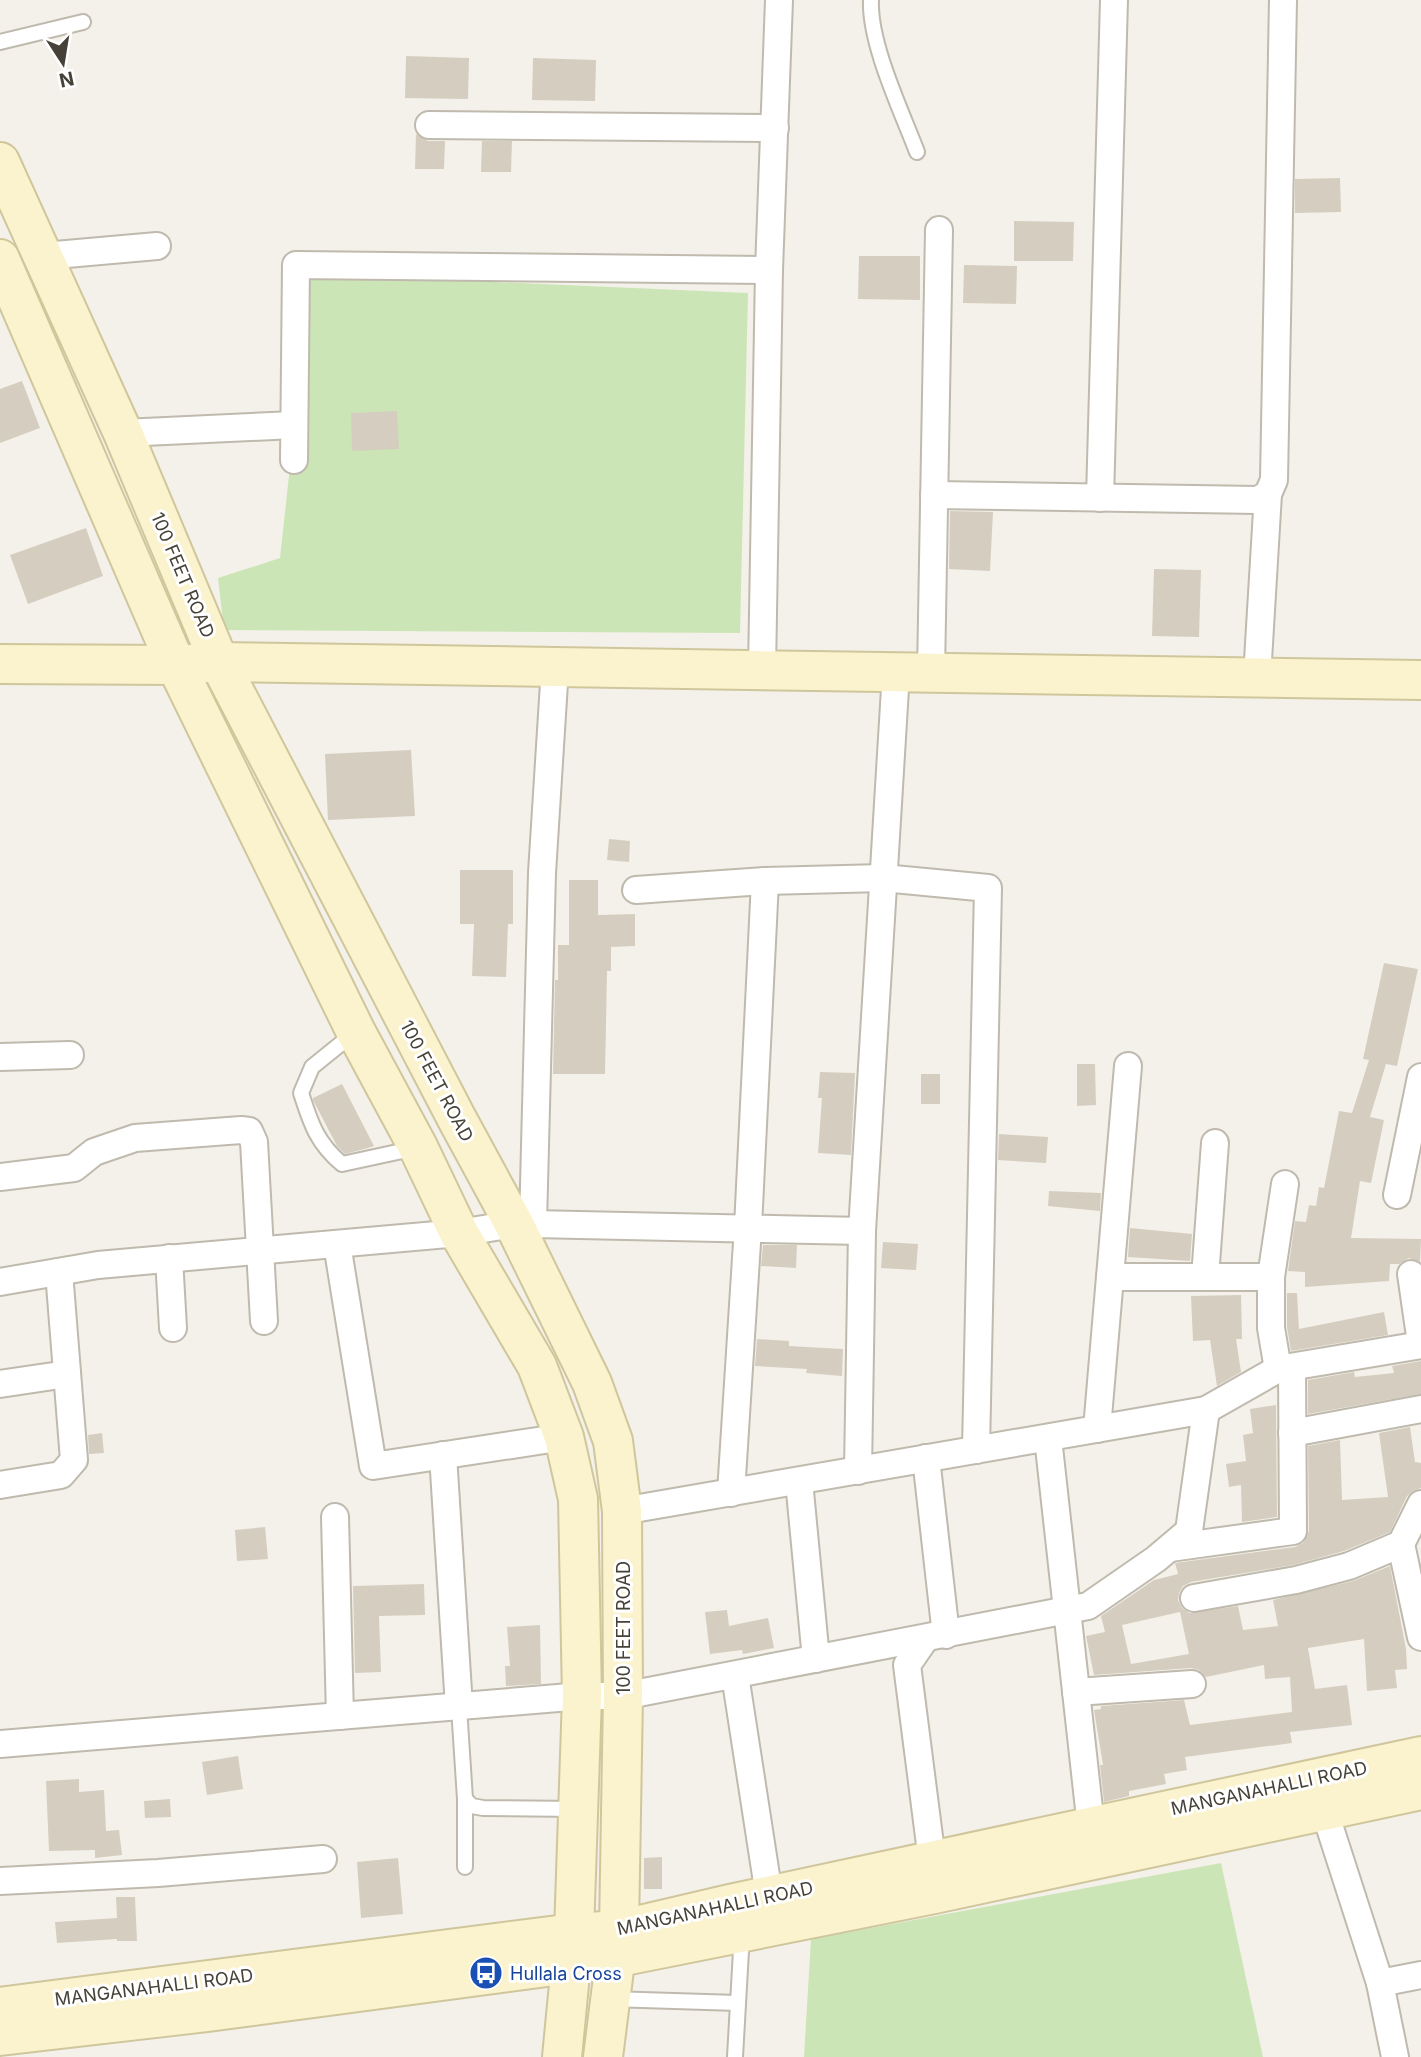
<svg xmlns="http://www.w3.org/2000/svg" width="1421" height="2057" font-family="Inter,sans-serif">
	<rect width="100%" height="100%" fill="#f4f1ea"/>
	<g fill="#cce5b6">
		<polygon points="311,274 748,293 740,633 224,630 218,578 280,558"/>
		<polygon points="1221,1863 1263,2057 804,2057 811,1939"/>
	</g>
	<g fill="#d5cec0" fill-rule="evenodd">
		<polygon points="406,56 469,58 468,99 405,98"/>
		<polygon points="533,58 596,60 595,101 532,100"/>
		<polygon points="416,134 428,141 445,141 444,169 415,169"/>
		<polygon points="482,141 512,141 511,172 481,172"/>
		<polygon points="1340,178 1341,212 1295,213 1295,179"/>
		<polygon points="1014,221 1074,222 1073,261 1014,261"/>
		<polygon points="859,256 920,256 920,300 858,299"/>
		<polygon points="964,265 1017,266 1016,304 963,303"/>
		<polygon points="22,381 40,428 0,443 0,389"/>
		<polygon points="397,411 399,449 352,451 351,413"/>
		<polygon points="950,511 993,512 990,571 949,569"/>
		<polygon points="86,528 103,576 28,604 10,555"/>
		<polygon points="1154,569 1201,570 1199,637 1152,636"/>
		<polygon points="411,750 415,816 328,820 325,754"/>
		<polygon points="609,839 630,841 629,862 607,860"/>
		<polygon points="460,870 513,870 513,924 508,924 506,977 472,976 474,924 460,924"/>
		<polygon points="569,880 598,880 598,915 635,914 635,946 611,947 611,971 607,971 605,1074 553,1074 555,980 558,980 558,945 569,945"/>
		<polygon points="1384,963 1418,969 1397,1066 1386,1064 1370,1117 1384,1120 1371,1183 1360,1181 1351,1238 1421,1239 1420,1262 1409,1258 1399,1264 1390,1264 1389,1281 1305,1287 1305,1272 1288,1271 1295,1221 1306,1222 1309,1205 1316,1206 1319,1187 1324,1188 1339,1111 1352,1113 1369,1060 1363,1059"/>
		<polygon points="1077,1064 1095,1064 1096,1105 1077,1106"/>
		<polygon points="820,1072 855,1073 851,1155 818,1153 822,1098 818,1098"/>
		<rect x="921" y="1074" width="19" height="30"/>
		<polygon points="342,1084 374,1146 368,1148 345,1154 337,1146 313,1100 313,1098"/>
		<polygon points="999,1134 1048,1137 1046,1163 998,1160"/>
		<polygon points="1049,1191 1101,1193 1100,1211 1048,1206"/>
		<polygon points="1130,1228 1192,1234 1190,1261 1128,1257"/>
		<polygon points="883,1242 918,1244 916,1270 881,1268"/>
		<polygon points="763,1245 797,1245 796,1268 761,1266"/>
		<polygon points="1287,1293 1297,1293 1299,1329 1384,1312 1388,1335 1291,1351 1287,1327"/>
		<polygon points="1241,1295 1242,1339 1236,1339 1241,1372 1217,1386 1210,1340 1193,1341 1191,1296"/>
		<polygon points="757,1339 789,1341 789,1346 843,1349 842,1376 806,1373 807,1369 755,1366"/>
		<polygon points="1421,1361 1421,1394 1308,1414 1308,1380 1354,1372 1355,1377 1394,1373 1392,1366"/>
		<polygon points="1276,1405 1277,1517 1242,1522 1241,1485 1229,1487 1226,1464 1246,1461 1243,1435 1253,1433 1250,1409"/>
		<path d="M1410 1427 1415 1462 1421 1463V1488L1413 1491 1407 1496 1390 1532 1344 1551 1293 1565 1191 1582 1183 1586 1179 1593 1178 1600 1182 1608 1189 1613 1238 1606 1243 1630 1278 1626 1273 1600 1353 1581 1390 1566 1406 1649 1407 1669 1395 1670 1397 1688 1367 1691 1364 1639 1308 1648 1315 1689 1347 1685 1352 1725 1290 1732 1292 1743 1185 1757 1187 1770 1164 1774 1166 1784 1129 1791V1796L1104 1802 1100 1765H1103L1094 1710 1101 1709V1706L1184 1700 1190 1725 1292 1712 1290 1677 1265 1679 1264 1665 1206 1677 1199 1670 1191 1668 1094 1675 1086 1636 1105 1632 1101 1616 1154 1580 1178 1574 1175 1563 1295 1547 1303 1543 1309 1531 1308 1446 1340 1440 1342 1500 1388 1497 1379 1433ZM1180 1612 1189 1654 1131 1664 1122 1625Z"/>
		<polygon points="102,1433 104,1453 89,1454 88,1435"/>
		<polygon points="265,1527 268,1559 237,1561 235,1530"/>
		<polygon points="424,1584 425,1615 379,1616 381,1672 355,1673 353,1586"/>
		<polygon points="727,1610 729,1626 768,1618 774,1648 743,1654 742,1650 710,1654 705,1612"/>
		<polygon points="540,1625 541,1684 506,1686 505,1666 510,1666 507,1627"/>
		<polygon points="238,1756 243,1789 207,1795 202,1762"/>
		<polygon points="79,1779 79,1792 104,1790 106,1831 119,1830 122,1855 95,1858 95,1850 49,1851 46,1781"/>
		<polygon points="170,1799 171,1817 145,1818 144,1801"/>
		<polygon points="662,1857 662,1889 644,1889 644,1858"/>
		<polygon points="398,1858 403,1914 361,1918 357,1862"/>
		<polygon points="116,1897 135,1897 137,1941 117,1941 117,1939 57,1943 55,1922 117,1918"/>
	</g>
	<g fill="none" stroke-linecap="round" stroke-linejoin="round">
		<defs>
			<g id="lane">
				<path d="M871 0C869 43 901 110 917 152"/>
				<polyline points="0,42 83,22"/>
				<path d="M354 1033 312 1067 301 1093C311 1124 317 1143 342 1164L416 1148"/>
				<polyline points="459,1707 465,1799 465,1867"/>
				<polyline points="465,1799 472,1806 483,1808 577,1809"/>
				<polyline points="610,1999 738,2003"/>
				<polyline points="735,2057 742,1933"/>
			</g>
			<g id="street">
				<polyline points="429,125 775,128"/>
				<polyline points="44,256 157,246"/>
				<polyline points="123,433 294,425"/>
				<polyline points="294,460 296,265 769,270"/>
				<polyline points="934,495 1258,500 1268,494 1274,480 1283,0"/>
				<polyline points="1100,498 1114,0"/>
				<polyline points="762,670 769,270 779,0"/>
				<polyline points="931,672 939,230"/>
				<polyline points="1257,677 1268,494"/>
				<polyline points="636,890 765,881 883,878 988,888 976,1450"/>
				<polyline points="0,1057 70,1055"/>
				<polyline points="0,1177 74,1168 94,1152 135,1138 241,1130 249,1131 254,1142 264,1321"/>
				<polyline points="1397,1195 1421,1077"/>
				<polyline points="533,1224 862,1231"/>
				<polyline points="337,1244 373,1466 564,1437"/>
				<polyline points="169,1258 173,1328"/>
				<polyline points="1411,1274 1421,1343"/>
				<polyline points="1110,1277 1271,1277"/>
				<polyline points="1205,1277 1215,1143"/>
				<polyline points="0,1282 98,1265 459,1233 514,1224 533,1224 542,873 555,667"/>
				<polyline points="1278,1369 1271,1328 1271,1277 1285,1184"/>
				<polyline points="0,1384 67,1374"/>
				<polyline points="1097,1429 1128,1066"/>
				<polyline points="1292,1433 1421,1409"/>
				<polyline points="1048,1438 1091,1827"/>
				<polyline points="443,1455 459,1707"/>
				<polyline points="926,1458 946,1635"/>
				<polyline points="858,1471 862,1231 896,672"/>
				<polyline points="799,1481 816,1659"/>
				<polyline points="0,1485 61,1475 74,1460 59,1272"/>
				<polyline points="731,1493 748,1227 765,881"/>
				<polyline points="622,1511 1206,1410"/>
				<polyline points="335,1517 340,1716"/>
				<polyline points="1401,1544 1421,1637"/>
				<polyline points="1170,1548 1293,1531 1292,1367"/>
				<polyline points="1194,1598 1296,1580 1349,1566 1401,1544 1421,1504"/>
				<polyline points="925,1639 907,1665 932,1860"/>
				<polyline points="735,1675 769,1895"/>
				<polyline points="1076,1692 1192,1684"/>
				<polyline points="0,1744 582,1696 623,1696 1088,1606 1156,1559 1189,1531 1206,1410 1278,1369 1421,1345"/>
				<polyline points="1320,1797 1380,1983 1395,2057"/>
				<polyline points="0,1881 158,1873 323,1859"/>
				<polyline points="1380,1983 1421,1975"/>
			</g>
			<g id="secondary">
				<polyline points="0,162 123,433 219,662 457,1119 514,1224 592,1383 613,1441 622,1511 623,1696 619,1930 603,2057"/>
				<polyline points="0,259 176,665 356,1032 418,1147 459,1233 537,1366 564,1437 578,1499 582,1696 574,1933 562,2057"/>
				<polyline points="0,664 176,665 219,662 1421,680"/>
				<polyline points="0,2007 574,1933 619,1930 730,1904 1421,1756"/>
				<polyline points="0,2036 208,2012 614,1958 934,1894 1421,1790"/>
			</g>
		</defs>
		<use href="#lane" stroke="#bfbaad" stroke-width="18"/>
		<use href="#street" stroke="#bfbaad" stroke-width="30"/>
		<use href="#secondary" stroke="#d0c69c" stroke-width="42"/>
		<use href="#lane" stroke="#fff" stroke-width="14"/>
		<use href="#street" stroke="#fff" stroke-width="26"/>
		<use href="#secondary" stroke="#fbf3cd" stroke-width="38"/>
	</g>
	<defs>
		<symbol id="bus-disc" viewBox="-11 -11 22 22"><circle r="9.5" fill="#1a4fb4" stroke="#fff"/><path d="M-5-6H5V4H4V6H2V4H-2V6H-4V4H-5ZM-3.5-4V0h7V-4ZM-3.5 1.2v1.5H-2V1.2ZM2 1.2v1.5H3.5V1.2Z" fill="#fff"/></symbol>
	</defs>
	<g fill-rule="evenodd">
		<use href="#bus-disc" x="467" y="1954" width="38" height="38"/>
	</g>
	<g text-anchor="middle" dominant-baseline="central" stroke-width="6" stroke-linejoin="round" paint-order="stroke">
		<g font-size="18" fill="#474238" stroke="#fff">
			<text transform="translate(183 575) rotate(67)">100 FEET ROAD</text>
			<text transform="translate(437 1081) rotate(62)">100 FEET ROAD</text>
			<text transform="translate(623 1628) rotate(-90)">100 FEET ROAD</text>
			<text transform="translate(1269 1788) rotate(-12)">MANGANAHALLI ROAD</text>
			<text transform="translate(715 1908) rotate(-12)">MANGANAHALLI ROAD</text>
			<text transform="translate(154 1987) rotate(-7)">MANGANAHALLI ROAD</text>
		</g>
		<g font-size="18" fill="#164399" stroke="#fff" text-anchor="start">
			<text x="510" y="1973">Hullala Cross</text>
		</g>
	</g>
	<g transform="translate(63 63) rotate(168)" stroke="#ffffff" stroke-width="5" paint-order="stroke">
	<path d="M0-5L12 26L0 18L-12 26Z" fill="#474238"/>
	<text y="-10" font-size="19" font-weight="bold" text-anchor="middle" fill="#474238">N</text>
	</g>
</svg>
